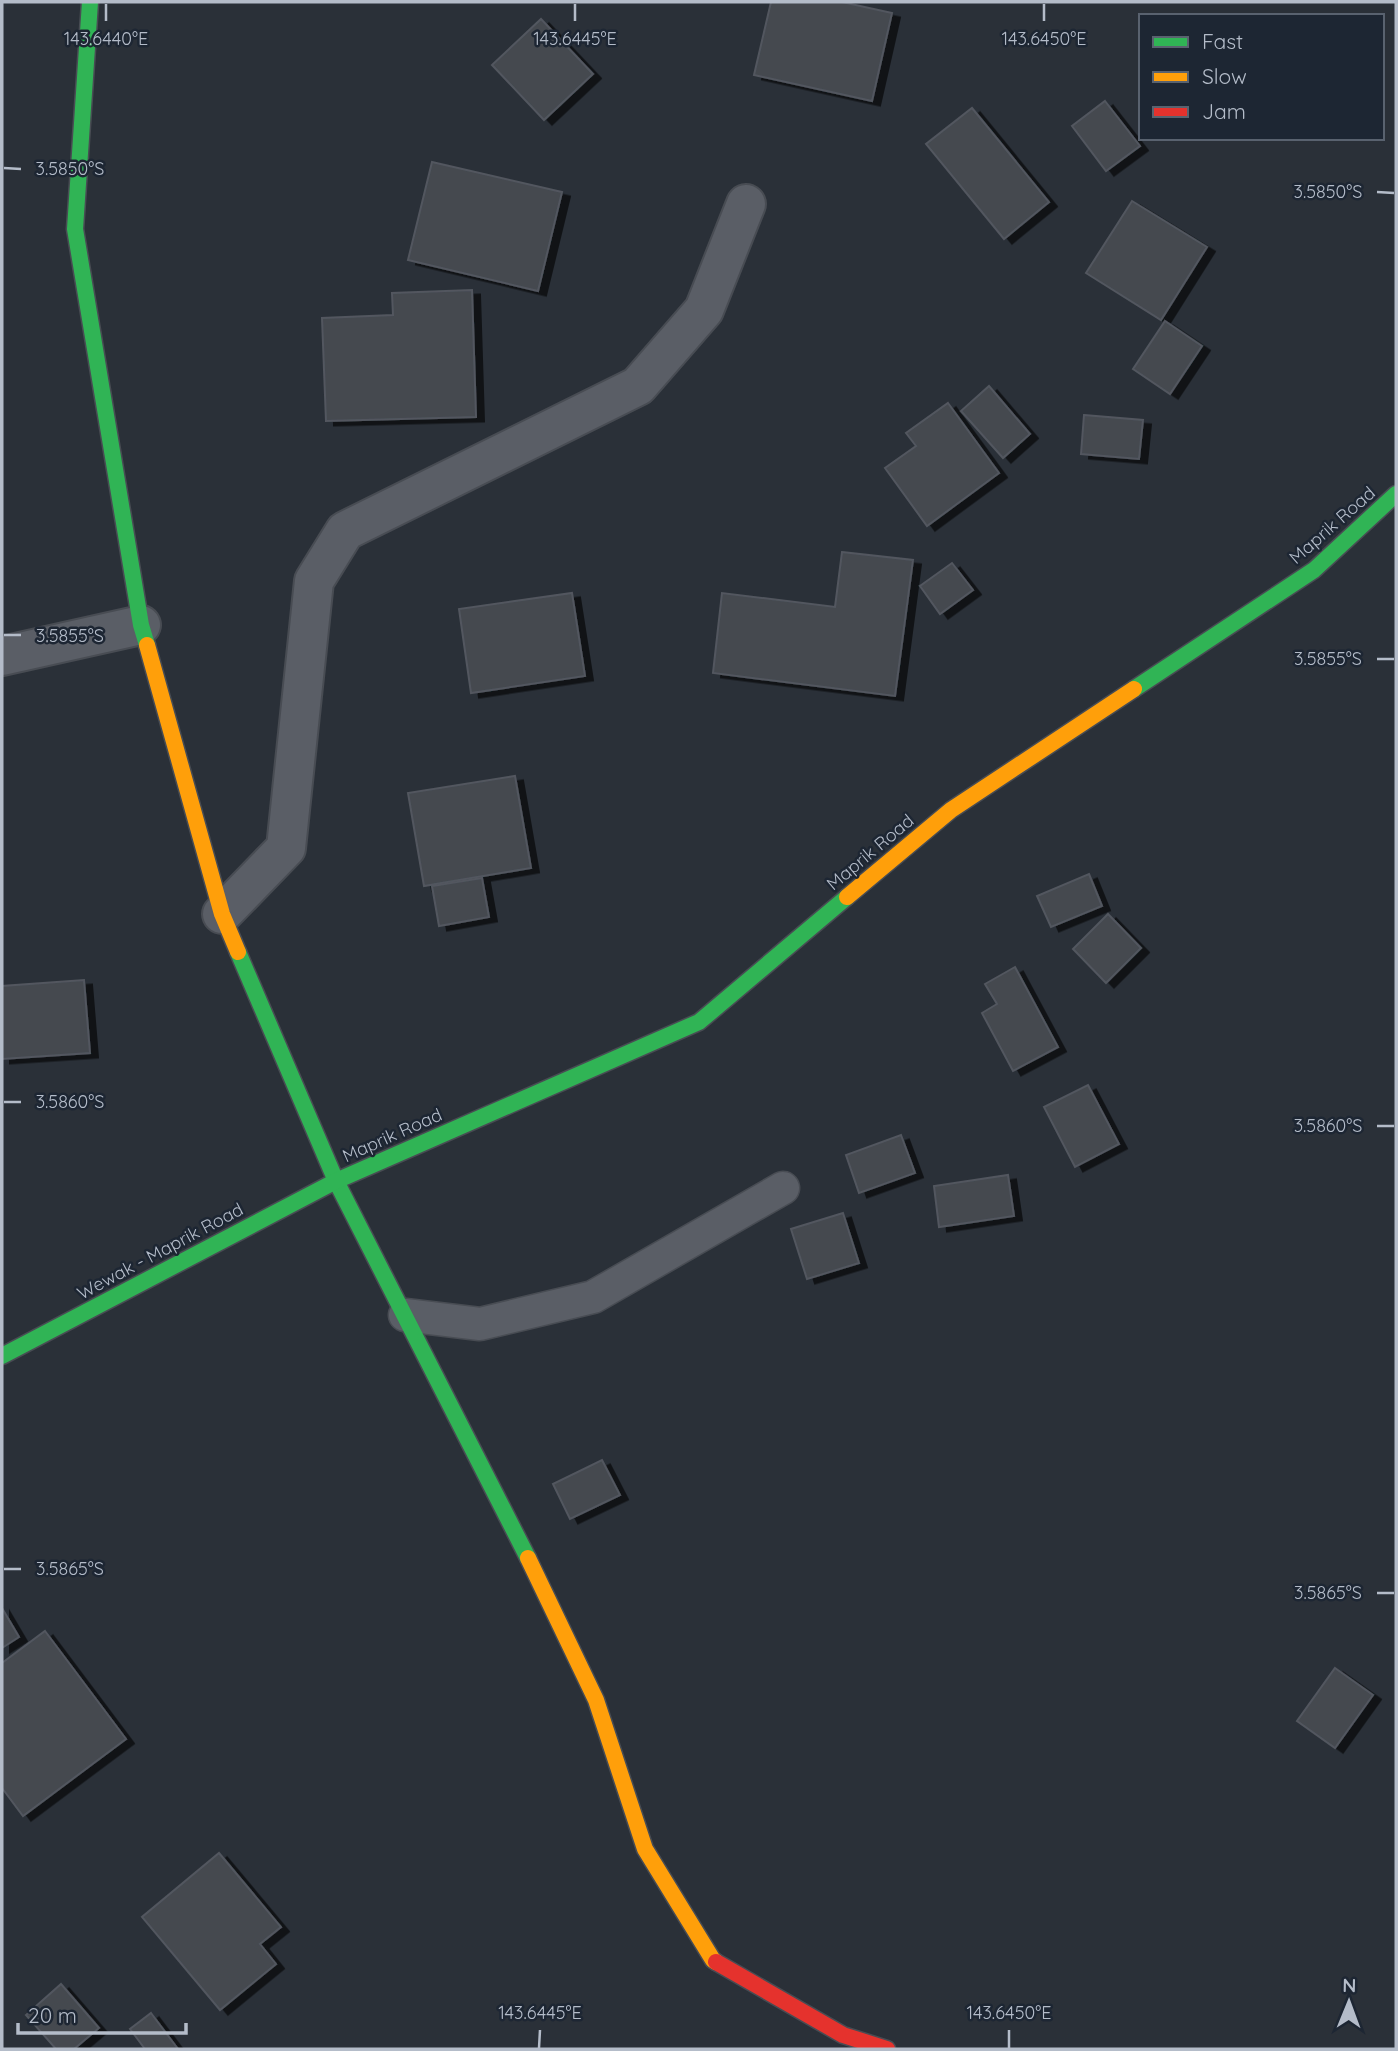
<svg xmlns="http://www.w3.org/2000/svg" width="1398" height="2051" font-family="Quicksand,sans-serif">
	<defs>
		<filter id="shadow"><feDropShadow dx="8" dy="4.5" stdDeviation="0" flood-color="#0009"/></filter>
	</defs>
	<rect width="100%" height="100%" fill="#2a3038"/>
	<g fill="#444950" stroke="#52575f" stroke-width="2" filter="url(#shadow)">
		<polygon points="771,2 842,2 892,13 872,101 754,75"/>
		<polygon points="541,19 593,74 544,120 492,65"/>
		<polygon points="1105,101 1140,146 1106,171 1072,126"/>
		<polygon points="972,108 1049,202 1004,239 926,144"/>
		<polygon points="432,162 562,192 538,291 408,260"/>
		<polygon points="1132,201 1207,247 1161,320 1086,273"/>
		<polygon points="472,290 476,417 326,421 322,318 393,315 392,293"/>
		<polygon points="1165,321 1202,346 1170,394 1133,369"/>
		<polygon points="989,386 1030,434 1003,458 961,411"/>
		<polygon points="948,403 999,473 927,526 885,468 916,446 906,433"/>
		<polygon points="1084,415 1143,420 1139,459 1081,454"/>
		<polygon points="842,552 913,560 895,696 713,673 722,593 835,607"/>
		<polygon points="952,563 973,590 940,614 920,586"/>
		<polygon points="572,593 585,676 471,693 459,609"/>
		<polygon points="515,776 531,868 424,886 408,793"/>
		<polygon points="1089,874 1102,906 1051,927 1037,896"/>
		<polygon points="482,878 489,917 439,926 432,886"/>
		<polygon points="1108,914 1141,948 1106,983 1073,949"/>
		<polygon points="1015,967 1058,1047 1013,1071 982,1013 997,1004 985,984"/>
		<polygon points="84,980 90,1053 2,1059 2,986"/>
		<polygon points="1088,1085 1119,1144 1075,1167 1044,1107"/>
		<polygon points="901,1135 915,1173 859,1193 846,1155"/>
		<polygon points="1008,1175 1014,1216 939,1227 934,1186"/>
		<polygon points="843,1213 859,1263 807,1279 791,1229"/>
		<polygon points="602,1460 620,1495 570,1519 553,1484"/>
		<polygon points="2,1608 19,1637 2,1648"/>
		<polygon points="45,1631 126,1739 23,1816 2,1788 2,1663"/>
		<polygon points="1335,1668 1373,1695 1335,1748 1297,1721"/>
		<polygon points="219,1853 281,1927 260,1944 276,1964 220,2010 142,1917"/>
		<polygon points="61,1984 99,2028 74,2049 56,2049 26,2015"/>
		<polygon points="151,2013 178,2049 145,2049 130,2029"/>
	</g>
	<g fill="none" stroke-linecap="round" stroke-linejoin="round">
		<defs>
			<polyline id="lane" points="405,1315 480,1324 593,1297 783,1188"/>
			<g id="street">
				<polyline points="2,656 141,625"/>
				<polyline points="222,914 286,848 314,581 345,531 638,386 704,310 746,204"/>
			</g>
			<g id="fast">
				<polyline points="90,2 75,229 141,625 147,645"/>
				<polyline points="1134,689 1314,570 1396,494"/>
				<polyline points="238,952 336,1181 528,1558"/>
				<polyline points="2,1356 336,1181 699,1022 847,897"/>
			</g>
			<g id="slow">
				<polyline points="147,645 222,914 238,952"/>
				<polyline points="847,897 951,810 1134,689"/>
				<polyline points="528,1558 596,1700 645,1849 713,1960 716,1962"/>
			</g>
			<polyline id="jam" points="716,1962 843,2035 887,2049"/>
		</defs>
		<use href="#lane" stroke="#484c53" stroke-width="35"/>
		<use href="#street" stroke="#484c53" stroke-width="42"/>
		<use href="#fast" stroke="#484c53" stroke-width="19"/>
		<use href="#slow" stroke="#484c53" stroke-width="19"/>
		<use href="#jam" stroke="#484c53" stroke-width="19"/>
		<use href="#lane" stroke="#5a5e66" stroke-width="32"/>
		<use href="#street" stroke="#5a5e66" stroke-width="38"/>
		<use href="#fast" stroke="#30b455" stroke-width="16"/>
		<use href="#slow" stroke="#ff9f0a" stroke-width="16"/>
		<use href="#jam" stroke="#e5322d" stroke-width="16"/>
	</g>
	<path fill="none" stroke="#b4bcc9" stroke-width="2.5" d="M106 21V4M575 21V4M1044 21V4M4 168 21 169M1377 192 1394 193M4 635H21M1377 659H1394M4 1102H21M1377 1126H1394M4 1569H21M1377 1593H1394M539 2048 540 2030M1009 2048V2030"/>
	<g text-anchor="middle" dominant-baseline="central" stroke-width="5" stroke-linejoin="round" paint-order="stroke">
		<g font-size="18" fill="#b4bcc9" stroke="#1d2633">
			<text transform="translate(1332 525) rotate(-41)">Maprik Road</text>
			<text transform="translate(870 852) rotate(-40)">Maprik Road</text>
			<text transform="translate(392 1135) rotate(-24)">Maprik Road</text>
			<text transform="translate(160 1251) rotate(-28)">Wewak - Maprik Road</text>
		</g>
	</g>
	<g font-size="18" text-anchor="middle" fill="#b4bcc9" stroke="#1d2633" stroke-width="5" stroke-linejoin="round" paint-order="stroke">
		<text x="106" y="45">143.6440°E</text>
		<text x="575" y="45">143.6445°E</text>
		<text x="1044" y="45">143.6450°E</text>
		<text x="70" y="175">3.5850°S</text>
		<text x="1328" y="198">3.5850°S</text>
		<text x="70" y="642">3.5855°S</text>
		<text x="1328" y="665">3.5855°S</text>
		<text x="70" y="1108">3.5860°S</text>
		<text x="1328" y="1132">3.5860°S</text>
		<text x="70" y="1575">3.5865°S</text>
		<text x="1328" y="1599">3.5865°S</text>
		<text x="540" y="2019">143.6445°E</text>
		<text x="1009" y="2019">143.6450°E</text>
	</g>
	<rect width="1398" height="2051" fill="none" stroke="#b4bcc9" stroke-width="7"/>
	<rect x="1139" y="14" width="245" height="126" fill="#1d2633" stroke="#59626f" stroke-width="2"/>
	<rect x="1153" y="37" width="35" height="10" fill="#30b455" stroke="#59626f" stroke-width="2"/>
	<text x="1202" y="49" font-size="21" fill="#b4bcc9">Fast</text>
	<rect x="1153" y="72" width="35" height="10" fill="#ff9f0a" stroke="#59626f" stroke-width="2"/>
	<text x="1202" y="84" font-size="21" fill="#b4bcc9">Slow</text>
	<rect x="1153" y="107" width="35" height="10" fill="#e5322d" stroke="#59626f" stroke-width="2"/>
	<text x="1202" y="119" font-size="21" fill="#b4bcc9">Jam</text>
	<g transform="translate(1349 2002) rotate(1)" stroke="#1d2633" stroke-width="5" paint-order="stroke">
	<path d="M0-5L12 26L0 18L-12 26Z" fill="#b4bcc9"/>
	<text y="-10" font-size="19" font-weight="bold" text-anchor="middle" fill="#b4bcc9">N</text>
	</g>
	<path d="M18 2023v10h168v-10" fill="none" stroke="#b4bcc9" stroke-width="3.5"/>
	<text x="28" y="2023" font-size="21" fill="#b4bcc9" stroke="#1d2633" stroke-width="5" paint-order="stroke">20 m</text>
</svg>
